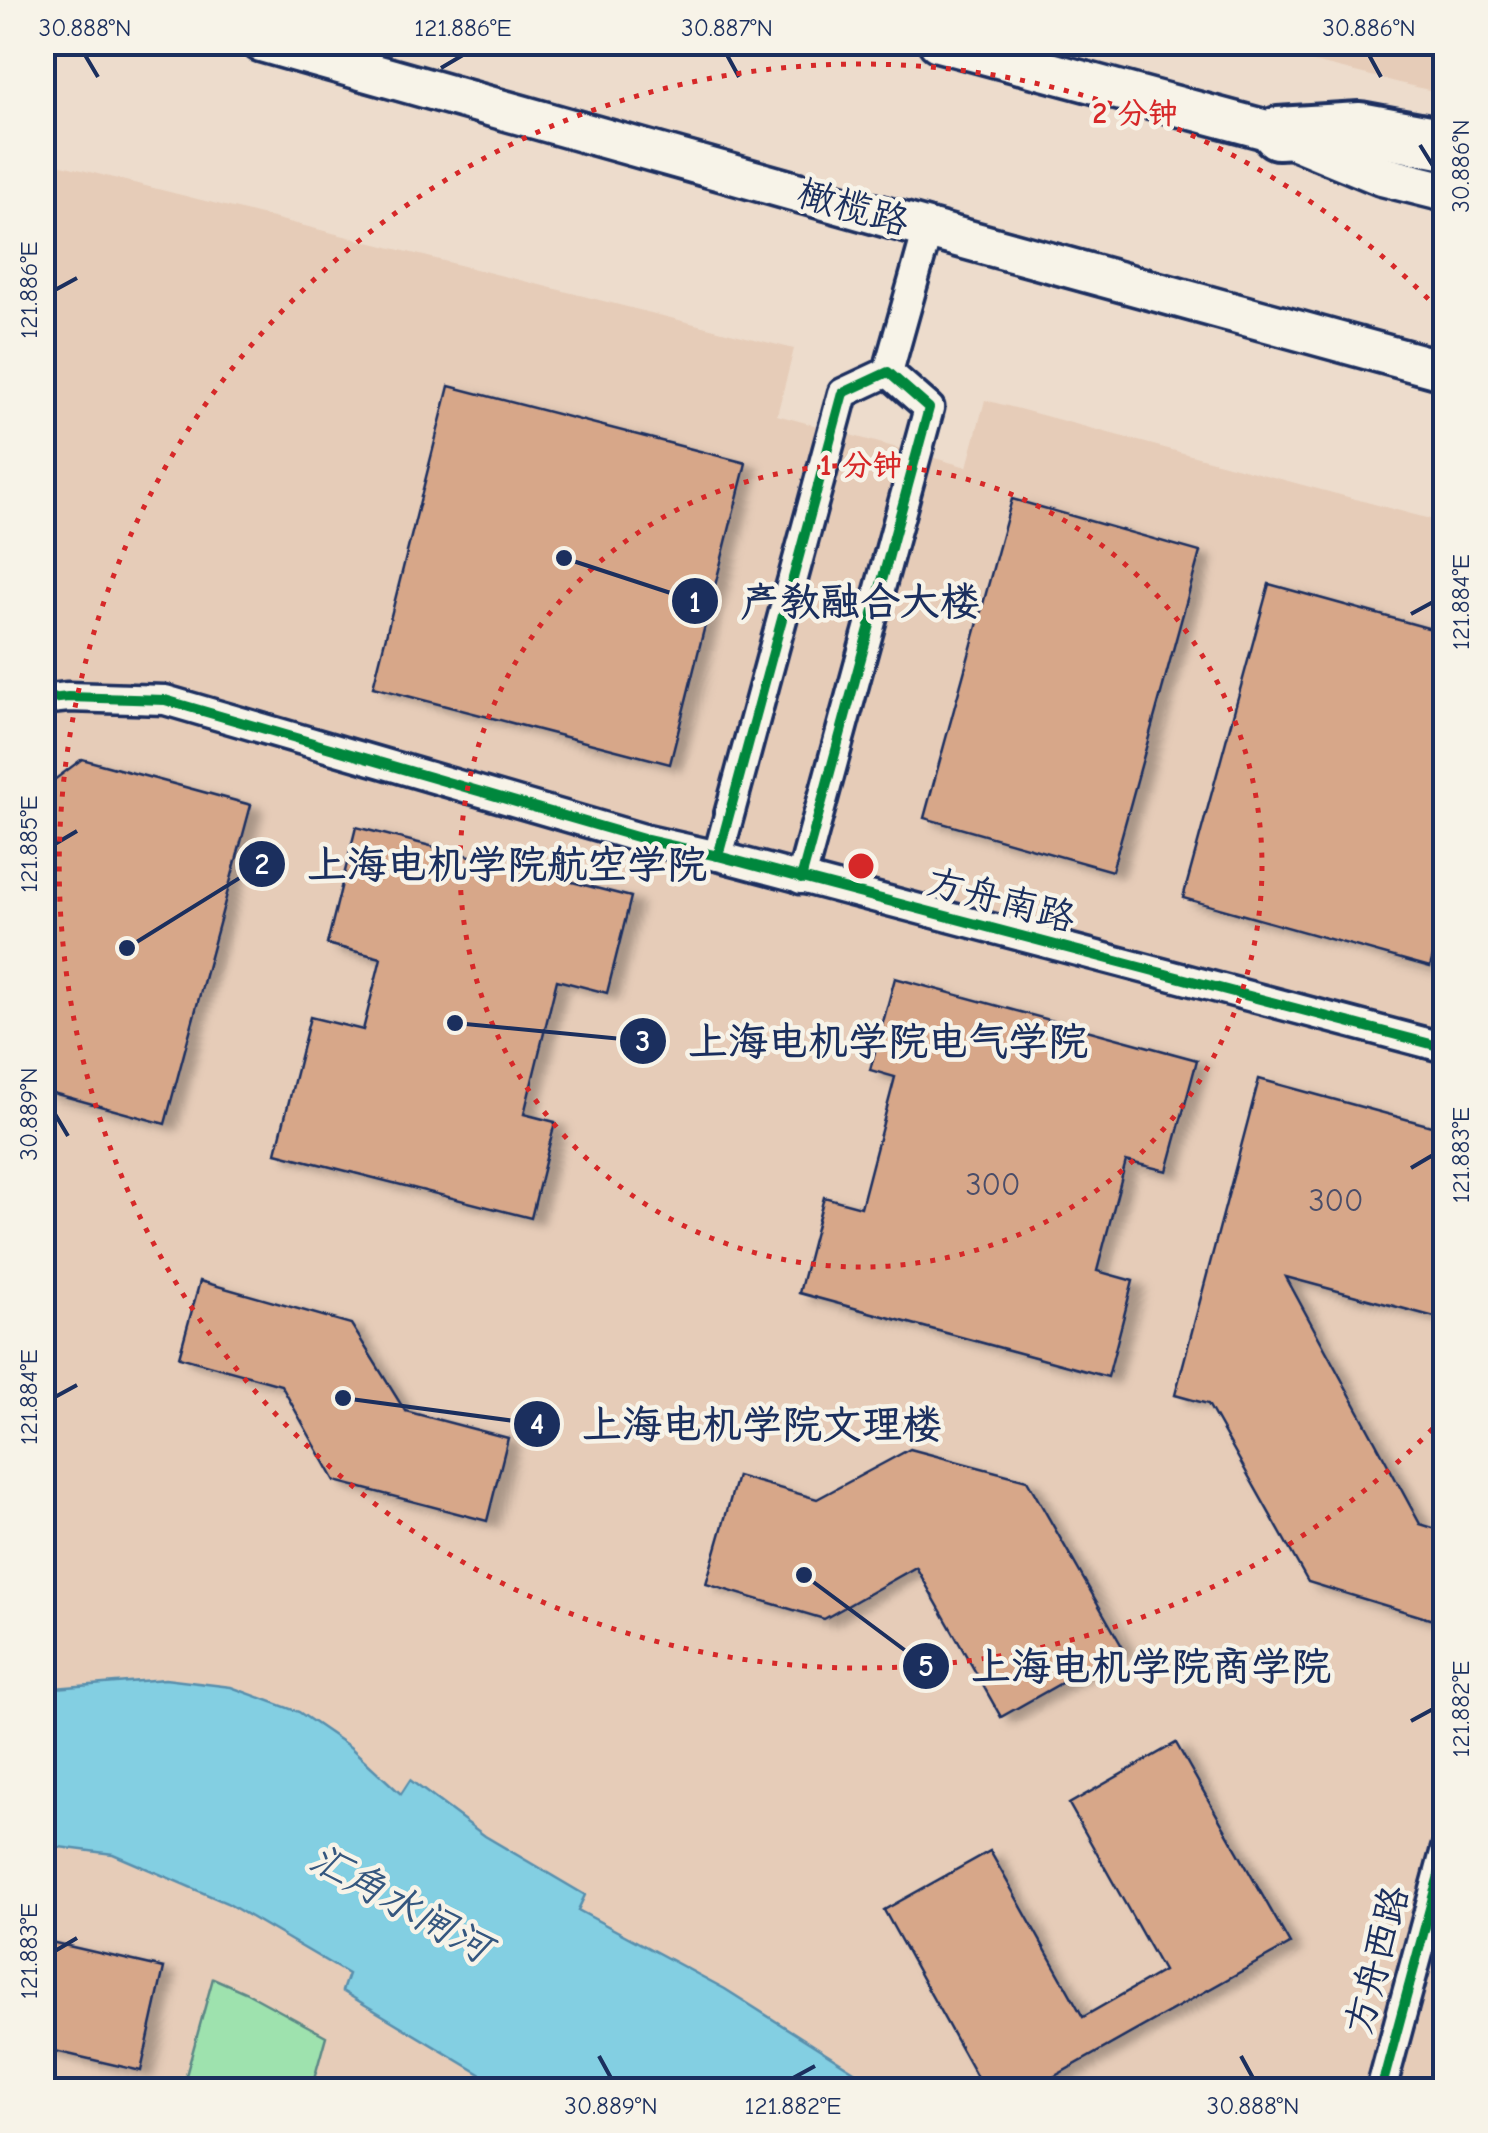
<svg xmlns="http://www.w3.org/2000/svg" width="1488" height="2133" font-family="'Comic Neue','LXGW WenKai TC',sans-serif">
	<defs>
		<filter id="shadow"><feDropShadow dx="11" dy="6" stdDeviation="5" flood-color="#0004"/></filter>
	</defs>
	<rect width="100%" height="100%" fill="#eddccc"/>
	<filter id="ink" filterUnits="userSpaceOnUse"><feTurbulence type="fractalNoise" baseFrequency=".01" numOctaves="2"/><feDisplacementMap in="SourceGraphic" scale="20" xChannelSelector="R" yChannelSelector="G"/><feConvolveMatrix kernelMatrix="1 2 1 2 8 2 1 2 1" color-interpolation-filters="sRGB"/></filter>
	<g filter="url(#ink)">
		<g fill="#e6ccb8">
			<polygon points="1236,43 1445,43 1445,94"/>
			<polygon points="42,160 794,349 777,415 967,467 985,400 1445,523 1445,2090 43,2090"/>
		</g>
		<polygon fill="#9ee2ae" stroke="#5c8886" stroke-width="2.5" points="213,1978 245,1992 326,2036 311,2090 182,2090"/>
		<polygon fill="#83cfe2" stroke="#598fad" stroke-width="2.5" points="165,1679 231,1687 299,1712 350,1747 401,1794 410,1780 485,1836 585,1895 578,1910 725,1989 862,2076 880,2090 507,2090 342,1991 348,1974 227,1903 113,1854 43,1845 43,1689"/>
		<g fill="#d7a789" stroke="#1b2f5e" stroke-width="2.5" filter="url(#shadow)">
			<polygon points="449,386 746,463 670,764 373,687"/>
			<polygon points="1012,499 1200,552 1112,871 924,818"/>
			<polygon points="1269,584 1446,633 1446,909 1430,967 1183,898"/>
			<polygon points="82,759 251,805 165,1124 42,1090 42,789"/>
			<polygon points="356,827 631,897 607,993 557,980 524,1114 555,1122 531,1218 276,1153 310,1017 363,1030 381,958 327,944"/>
			<polygon points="895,978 1197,1060 1167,1171 1126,1161 1097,1271 1133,1281 1108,1377 799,1293 824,1197 861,1207 895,1077 870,1070"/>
			<polygon points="1259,1079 1446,1130 1446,1320 1286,1277 1420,1524 1446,1532 1446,1624 1308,1582 1208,1404 1175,1395"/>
			<polygon points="200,1281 351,1324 405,1411 508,1438 487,1521 335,1481 281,1385 179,1357"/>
			<polygon points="910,1449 1027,1480 1123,1648 1001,1717 916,1567 824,1619 706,1584 737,1476 817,1499"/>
			<polygon points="1176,1743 1290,1944 1030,2090 984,2090 884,1910 990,1851 1083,2017 1163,1971 1069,1804"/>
			<polygon points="42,1940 164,1968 141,2071 42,2048"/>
		</g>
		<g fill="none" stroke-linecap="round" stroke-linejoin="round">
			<defs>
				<g id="street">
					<polyline points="888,372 928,229"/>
					<polyline points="42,700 68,697 165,700 647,840 718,856 1446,1048"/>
					<polyline points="718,856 843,393 888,372 929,408 801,879"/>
					<polyline points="1381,2090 1446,1849"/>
				</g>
				<g id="secondary">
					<polyline points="261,42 928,229 1446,371"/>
					<polyline points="938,42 1278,133 1382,176 1446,192"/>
				</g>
				<polyline id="highway" points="1278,133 1360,128 1446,144"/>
			</defs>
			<use href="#street" stroke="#1b2f5e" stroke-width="35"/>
			<use href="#secondary" stroke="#1b2f5e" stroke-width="45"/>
			<use href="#highway" stroke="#1b2f5e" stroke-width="58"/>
			<use href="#street" stroke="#f7f3e8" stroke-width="28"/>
			<use href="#secondary" stroke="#f7f3e8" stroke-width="38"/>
			<use href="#highway" stroke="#f7f3e8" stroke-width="50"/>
			<defs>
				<g id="cycleway">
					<polyline points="42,700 68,697 165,700 647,840 718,856 1446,1048"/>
					<polyline points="718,856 843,393 888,372 929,408 801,879"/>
					<polyline points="1381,2090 1446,1849"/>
				</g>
			</defs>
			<use href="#cycleway" stroke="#f7f3e8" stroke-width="16"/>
			<use href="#cycleway" stroke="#00873e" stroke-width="10"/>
		</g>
	</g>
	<path fill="none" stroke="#1b2f5e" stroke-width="4" d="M85 55 98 77M727 55 739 77M1369 55 1381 77M441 68 463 55M1420 145 1433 166M55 290 77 278M1411 614 1433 602M55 844 77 831M55 1114 68 1136M1411 1168 1433 1155M55 1397 77 1385M1411 1721 1433 1709M55 1951 77 1938M599 2056 611 2078M1241 2056 1253 2078M793 2078 815 2066"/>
	<g fill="none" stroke="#d62828" stroke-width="5" stroke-dasharray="5 10">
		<circle cx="861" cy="866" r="401"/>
		<path d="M1443 1418A802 802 0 1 1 1443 314"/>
	</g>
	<g text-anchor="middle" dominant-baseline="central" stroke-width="9" stroke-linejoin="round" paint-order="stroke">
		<g font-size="32" fill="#4a4d69">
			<text x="993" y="1184">300</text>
			<text x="1336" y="1200">300</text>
		</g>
		<g font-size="38" fill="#1b2f5e" stroke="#f7f3e8">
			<text transform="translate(853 208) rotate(16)">橄榄路</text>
			<text transform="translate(1001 900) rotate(15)">方舟南路</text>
			<text transform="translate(1377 1960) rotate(-75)">方舟西路</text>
		</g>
		<g font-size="40" font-style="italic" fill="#35577f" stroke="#f7f3e8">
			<text transform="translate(400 1903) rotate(29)">汇角水闸河</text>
		</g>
	</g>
	<circle cx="861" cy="866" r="15" fill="#d62828" stroke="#f7f3e8" stroke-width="5"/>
	<g font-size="30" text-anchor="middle" font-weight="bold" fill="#d62828" stroke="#f7f3e8" stroke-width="9" stroke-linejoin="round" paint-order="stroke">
		<text x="1135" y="123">2 分钟</text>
		<text x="861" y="475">1 分钟</text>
	</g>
	<path fill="none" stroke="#1b2f5e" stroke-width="4" d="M564 558L695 601M127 948L262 864M455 1023L643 1041M343 1398L537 1424M804 1575L926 1666"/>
	<g fill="#1b2f5e" stroke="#f7f3e8" stroke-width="4">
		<circle cx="564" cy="558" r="10"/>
		<circle cx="127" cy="948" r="10"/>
		<circle cx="455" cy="1023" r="10"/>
		<circle cx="343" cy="1398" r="10"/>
		<circle cx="804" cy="1575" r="10"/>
		<circle cx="695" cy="601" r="25"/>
		<circle cx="262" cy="864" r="25"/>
		<circle cx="643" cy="1041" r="25"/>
		<circle cx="537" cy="1424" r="25"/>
		<circle cx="926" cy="1666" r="25"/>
	</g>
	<g font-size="30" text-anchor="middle" font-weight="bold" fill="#fff">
		<text x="695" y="612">1</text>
		<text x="262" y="874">2</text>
		<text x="643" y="1051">3</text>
		<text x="537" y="1434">4</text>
		<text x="926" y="1676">5</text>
	</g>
	<g font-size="40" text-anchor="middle" font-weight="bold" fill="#1b2f5e" stroke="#f7f3e8" stroke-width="9" stroke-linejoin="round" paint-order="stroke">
		<text x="860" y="615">产教融合大楼</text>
		<text x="507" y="878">上海电机学院航空学院</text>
		<text x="888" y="1055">上海电机学院电气学院</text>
		<text x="762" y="1438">上海电机学院文理楼</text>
		<text x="1151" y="1680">上海电机学院商学院</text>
	</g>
	<rect width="1488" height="2133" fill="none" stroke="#f7f3e8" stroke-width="110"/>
	<rect x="55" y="55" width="1378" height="2023" fill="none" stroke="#1b2f5e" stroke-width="4"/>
	<g font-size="25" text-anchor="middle" fill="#1b2f5e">
		<text x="85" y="36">30.888°N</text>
		<text x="463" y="36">121.886°E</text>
		<text x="727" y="36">30.887°N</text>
		<text x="1369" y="36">30.886°N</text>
		<text transform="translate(1460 166) rotate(-90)" y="9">30.886°N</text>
		<text transform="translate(28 290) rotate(-90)" y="9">121.886°E</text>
		<text transform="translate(1460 602) rotate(-90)" y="9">121.884°E</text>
		<text transform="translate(28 844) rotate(-90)" y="9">121.885°E</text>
		<text transform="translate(28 1114) rotate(-90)" y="9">30.889°N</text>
		<text transform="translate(1460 1155) rotate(-90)" y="9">121.883°E</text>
		<text transform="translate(28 1397) rotate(-90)" y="9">121.884°E</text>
		<text transform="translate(1460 1709) rotate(-90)" y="9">121.882°E</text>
		<text transform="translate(28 1951) rotate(-90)" y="9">121.883°E</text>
		<text x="611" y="2114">30.889°N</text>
		<text x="793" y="2114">121.882°E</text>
		<text x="1253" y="2114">30.888°N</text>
	</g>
</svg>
